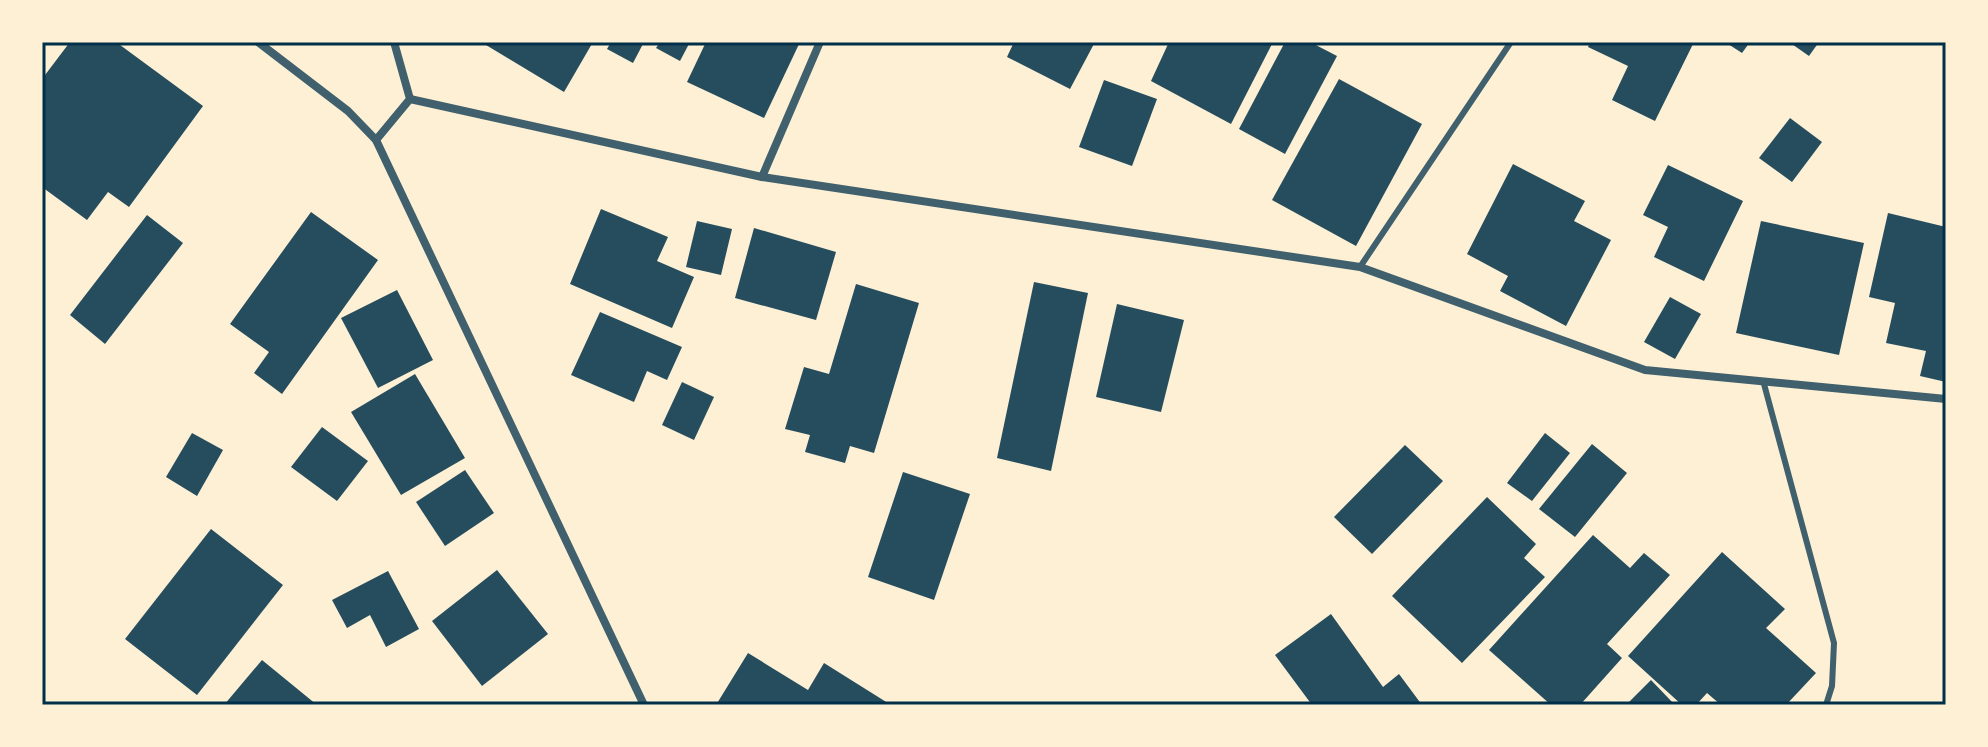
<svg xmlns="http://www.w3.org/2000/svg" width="1988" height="747" font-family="'Public Sans',sans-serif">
	<rect width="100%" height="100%" fill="#fdf0d5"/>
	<g fill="#264d5e">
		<polygon points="70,42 116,42 203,106 129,207 108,192 87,220 42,187 42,79"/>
		<polygon points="481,42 593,42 564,92"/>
		<polygon points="611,42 644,42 633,63 607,49"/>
		<polygon points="660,42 690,42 680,61 656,48"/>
		<polygon points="706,42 800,42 764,118 687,82"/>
		<polygon points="1014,42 1095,42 1070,89 1007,57"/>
		<polygon points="1169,42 1273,42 1231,124 1151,81"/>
		<polygon points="1285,42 1310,42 1337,56 1285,154 1239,129"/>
		<polygon points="1590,42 1694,42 1655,121 1612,100 1628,66 1588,47"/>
		<polygon points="1725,42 1750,42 1742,53"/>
		<polygon points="1789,42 1819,42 1809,56"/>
		<polygon points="1339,79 1422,124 1356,246 1272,200"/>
		<polygon points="1104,80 1157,99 1132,166 1079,147"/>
		<polygon points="1790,118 1822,142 1792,182 1759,158"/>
		<polygon points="1513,164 1585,201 1574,221 1611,240 1566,326 1500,291 1508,276 1467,254"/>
		<polygon points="1668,165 1743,201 1704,281 1654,257 1668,227 1643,215"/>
		<polygon points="601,209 668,237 657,261 694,277 672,328 570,284"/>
		<polygon points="311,212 378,260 282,394 254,373 269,352 230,324"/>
		<polygon points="1888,213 1946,227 1946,382 1920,376 1926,351 1886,343 1895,303 1869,297"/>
		<polygon points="147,215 183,243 105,344 70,315"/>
		<polygon points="697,221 732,229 721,275 686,267"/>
		<polygon points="1761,221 1864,243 1839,355 1736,333"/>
		<polygon points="754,228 836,252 816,320 735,298"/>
		<polygon points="1034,282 1088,293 1051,471 997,458"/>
		<polygon points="856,284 919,303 874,453 850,446 845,463 805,452 810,435 785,429 804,367 829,374"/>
		<polygon points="397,290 433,360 378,388 341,318"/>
		<polygon points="1670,297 1701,314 1675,359 1644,342"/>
		<polygon points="1117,304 1184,320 1161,412 1096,397"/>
		<polygon points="600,312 682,347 667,380 647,371 634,402 571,375"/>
		<polygon points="415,374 465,458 401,495 351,412"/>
		<polygon points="682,382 714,397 694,440 662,425"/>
		<polygon points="322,427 368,461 337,501 291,467"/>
		<polygon points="192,433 223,450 197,496 166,477"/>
		<polygon points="1545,433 1570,453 1532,501 1507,483"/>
		<polygon points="1592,444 1627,473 1575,537 1539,509"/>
		<polygon points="1405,445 1443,481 1372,554 1334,517"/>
		<polygon points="465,470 494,513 445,546 416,502"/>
		<polygon points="903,472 970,494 934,600 868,577"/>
		<polygon points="1487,497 1536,544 1524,558 1545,577 1462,663 1392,596"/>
		<polygon points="211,529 283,585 197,695 125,639"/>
		<polygon points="1593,535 1630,568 1644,553 1670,575 1607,644 1622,658 1580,705 1551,705 1489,650"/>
		<polygon points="1722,552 1785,609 1766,628 1816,673 1786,705 1721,705 1707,693 1696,705 1682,705 1628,656"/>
		<polygon points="497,570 548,634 482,686 432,621"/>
		<polygon points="388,571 419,629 386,647 370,615 347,628 332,600"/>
		<polygon points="1331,614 1383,687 1399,674 1422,705 1312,705 1275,655"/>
		<polygon points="748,653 808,690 824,663 891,705 716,705"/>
		<polygon points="262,660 317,705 224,705"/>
		<polygon points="1651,680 1675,705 1626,705"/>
	</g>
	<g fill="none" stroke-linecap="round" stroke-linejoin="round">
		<g stroke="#3f606c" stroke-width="6">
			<polyline points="1360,267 1511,42"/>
			<polyline points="1764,384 1834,643 1832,686 1826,705"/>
		</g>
		<g stroke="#3f606c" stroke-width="8">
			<polyline points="258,42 348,111 376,140 644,705"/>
			<polyline points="410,99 762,177 1360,267 1645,370 1946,399"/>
			<polyline points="376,140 410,99 394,42"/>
			<polyline points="762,177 820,42"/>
		</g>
	</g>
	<rect width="1988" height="747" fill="none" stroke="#fdf0d5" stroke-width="88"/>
	<rect x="44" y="44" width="1900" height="659" fill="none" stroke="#003049" stroke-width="3"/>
</svg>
